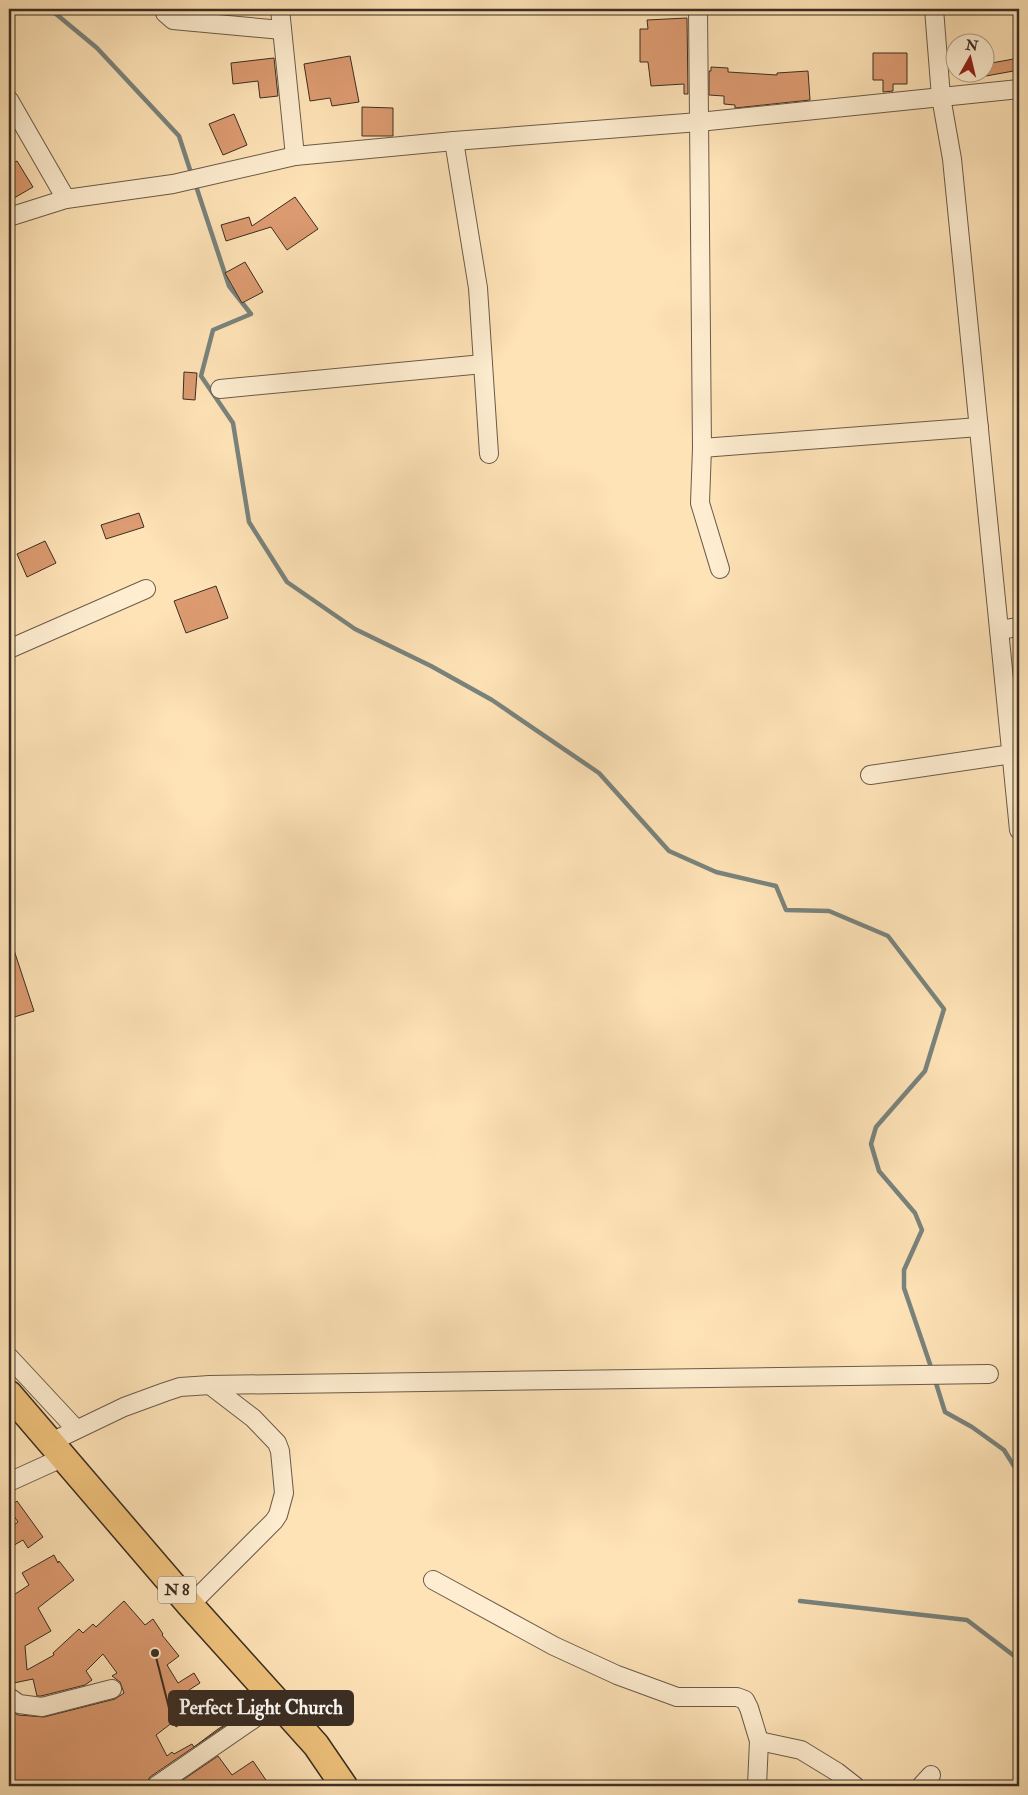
<svg xmlns="http://www.w3.org/2000/svg" width="1028" height="1795" font-family="'IM FELL Double Pica',serif">
	<rect width="100%" height="100%" fill="#fee3b7"/>
	<filter id="stains"><feTurbulence type="fractalNoise" baseFrequency=".004" numOctaves="4"/><feColorMatrix values="0 0 0 0 .2 0 0 0 0 .09 0 0 0 0 .02 0 0 0 .5 -.17"/></filter>
	<radialGradient id="worn" r=".72"><stop offset=".6" stop-color="#630" stop-opacity="0"/><stop offset="1" stop-color="#630" stop-opacity=".3"/></radialGradient>
	<g fill="none" stroke-linecap="round" stroke-linejoin="round">
		<g stroke="#79837d" stroke-width="4.5">
			<polyline points="50,9 97,48 179,136 192,176"/>
			<polyline points="195,183 229,286 251,314 213,330 201,376 233,423 249,522 287,582 355,629 431,666 492,700 599,773 669,851 716,872 776,886 786,910 829,911 888,936 944,1009 925,1071 876,1127 871,1144 879,1171 915,1213 922,1230 904,1270 904,1288 932,1370"/>
			<polyline points="935,1380 945,1412 972,1427 1004,1450 1019,1474"/>
			<polyline points="800,1601 967,1620 1013,1655 1019,1657"/>
		</g>
	</g>
	<g fill="#dd9b71" stroke="#3a2e24">
		<polygon points="687,18 688,94 684,94 684,84 651,86 648,62 640,62 640,29 648,29 647,20"/>
		<polygon points="873,53 907,53 907,84 893,84 893,91 883,92 883,80 873,80"/>
		<polygon points="350,56 359,102 332,106 330,98 310,101 304,64"/>
		<polygon points="274,58 278,96 260,98 258,81 233,84 231,63"/>
		<polygon points="1019,58 1019,70 986,76 986,64"/>
		<polygon points="711,67 728,68 728,72 777,75 777,73 808,71 810,100 735,108 735,105 724,104 724,96 709,95 709,71 711,71"/>
		<polygon points="362,107 393,108 393,136 362,136"/>
		<polygon points="234,114 247,145 223,155 209,124"/>
		<polygon points="17,161 33,187 9,201 9,165"/>
		<polygon points="295,197 318,229 287,250 271,227 226,241 221,225 249,217 252,226"/>
		<polygon points="245,262 263,292 242,303 225,273"/>
		<polygon points="184,372 197,373 195,400 183,399"/>
		<polygon points="139,513 144,527 106,539 101,525"/>
		<polygon points="45,541 56,563 27,577 17,554"/>
		<polygon points="216,586 228,618 186,633 174,601"/>
		<polygon points="11,941 34,1011 11,1018 9,1012 9,942"/>
		<polygon points="17,1501 43,1537 28,1548 23,1540 9,1548 9,1529 15,1527 14,1525 18,1522 9,1509 9,1507"/>
		<polygon points="54,1555 58,1563 59,1561 74,1580 38,1608 51,1631 25,1646 27,1670 54,1655 53,1653 79,1629 83,1633 93,1624 96,1627 124,1601 145,1625 153,1619 163,1634 162,1635 179,1656 167,1665 178,1683 194,1673 200,1683 189,1690 202,1712 176,1727 173,1722 156,1735 167,1756 172,1752 174,1754 192,1744 194,1747 218,1729 235,1719 150,1777 145,1786 9,1786 9,1710 18,1715 44,1717 115,1699 124,1693 120,1682 112,1676 117,1673 103,1654 86,1671 92,1680 85,1685 41,1696 37,1696 33,1679 9,1684 9,1598 29,1585 22,1573"/>
		<polygon points="218,1756 232,1775 253,1761 270,1786 174,1786"/>
	</g>
	<g fill="none" stroke-linecap="round" stroke-linejoin="round">
		<defs>
			<g id="minor">
				<polyline points="164,9 165,13 173,20 282,30"/>
				<polyline points="280,9 295,156"/>
				<polyline points="698,9 702,448 979,427"/>
				<polyline points="934,9 941,97 952,159 1019,830"/>
				<polyline points="9,100 66,199"/>
				<polyline points="454,141 478,288 489,454"/>
				<polyline points="9,217 66,199 173,184 295,156 454,141 699,122 1019,89"/>
				<polyline points="220,389 483,364"/>
				<polyline points="702,448 700,503 720,569"/>
				<polyline points="999,630 1019,627"/>
				<polyline points="9,649 146,589"/>
				<polyline points="870,775 1012,754"/>
				<polyline points="9,1357 76,1429"/>
				<polyline points="51,1442 124,1407 165,1392 180,1387 210,1385 989,1374"/>
				<polyline points="9,1482 64,1457"/>
				<polyline points="433,1580 554,1646 617,1675 677,1697 737,1697 745,1700 749,1708 759,1741 757,1786"/>
				<polyline points="190,1605 274,1521 278,1515 284,1493 280,1451 277,1443 253,1418 210,1385"/>
				<polyline points="9,1697 19,1704 42,1707 112,1689"/>
				<polyline points="759,1741 801,1750 837,1772 855,1786"/>
				<polyline points="156,1786 278,1702"/>
				<polyline points="921,1786 931,1775"/>
			</g>
			<polyline id="highway" points="9,1394 190,1605 316,1745 344,1786"/>
		</defs>
		<use href="#minor" stroke="#6b5b49" stroke-width="20"/>
		<use href="#highway" stroke="#3a2e24" stroke-width="29"/>
		<use href="#minor" stroke="#feedd0" stroke-width="18"/>
		<use href="#highway" stroke="#efc27c" stroke-width="26"/>
	</g>
	<g text-anchor="middle" dominant-baseline="central" stroke-width="4" stroke-linejoin="round" paint-order="stroke">
		<rect fill="#feedd0" stroke="#756758" stroke-width="1" x="158" y="1576.5" width="38" height="27" rx="4"/>
		<g font-size="16" font-weight="bold" fill="#3a2e24">
			<text x="177" y="1590">N 8</text>
		</g>
	</g>
	<path fill="none" stroke="#3a2e24" stroke-width="2" d="M155 1653L169 1708"/>
	<circle fill="#3a2e24" stroke="#feedd0" stroke-width="2" cx="155" cy="1653" r="5"/>
	<rect fill="#3a2e24" stroke="#3a2e24" stroke-width="2" x="169" y="1691" width="184" height="34" rx="5"/>
	<g font-size="19" text-anchor="middle" font-weight="bold" fill="#fff">
		<text x="261" y="1714">Perfect Light Church</text>
	</g>
	<rect width="1028" height="1795" fill="none" stroke="#fee3b7" stroke-width="30"/>
	<rect x="10" y="10" width="1008" height="1775" fill="none" stroke="#3a2e24" stroke-width="2.5"/>
	<rect x="15" y="15" width="998" height="1765" fill="none" stroke="#3a2e24"/>
	<g transform="translate(970 58) rotate(8)"><circle r="24" fill="#feedd0" stroke="#b0a18b"/>
	<path d="M0-4L9 19L0 12L-9 19Z" fill="#8f2418"/>
	<text y="-8" font-size="14" font-weight="bold" text-anchor="middle" fill="#3a2e24">N</text>
	</g>
	<rect width="100%" height="100%" filter="url(#stains)"/>
	<rect width="100%" height="100%" fill="url(#worn)"/>
</svg>
